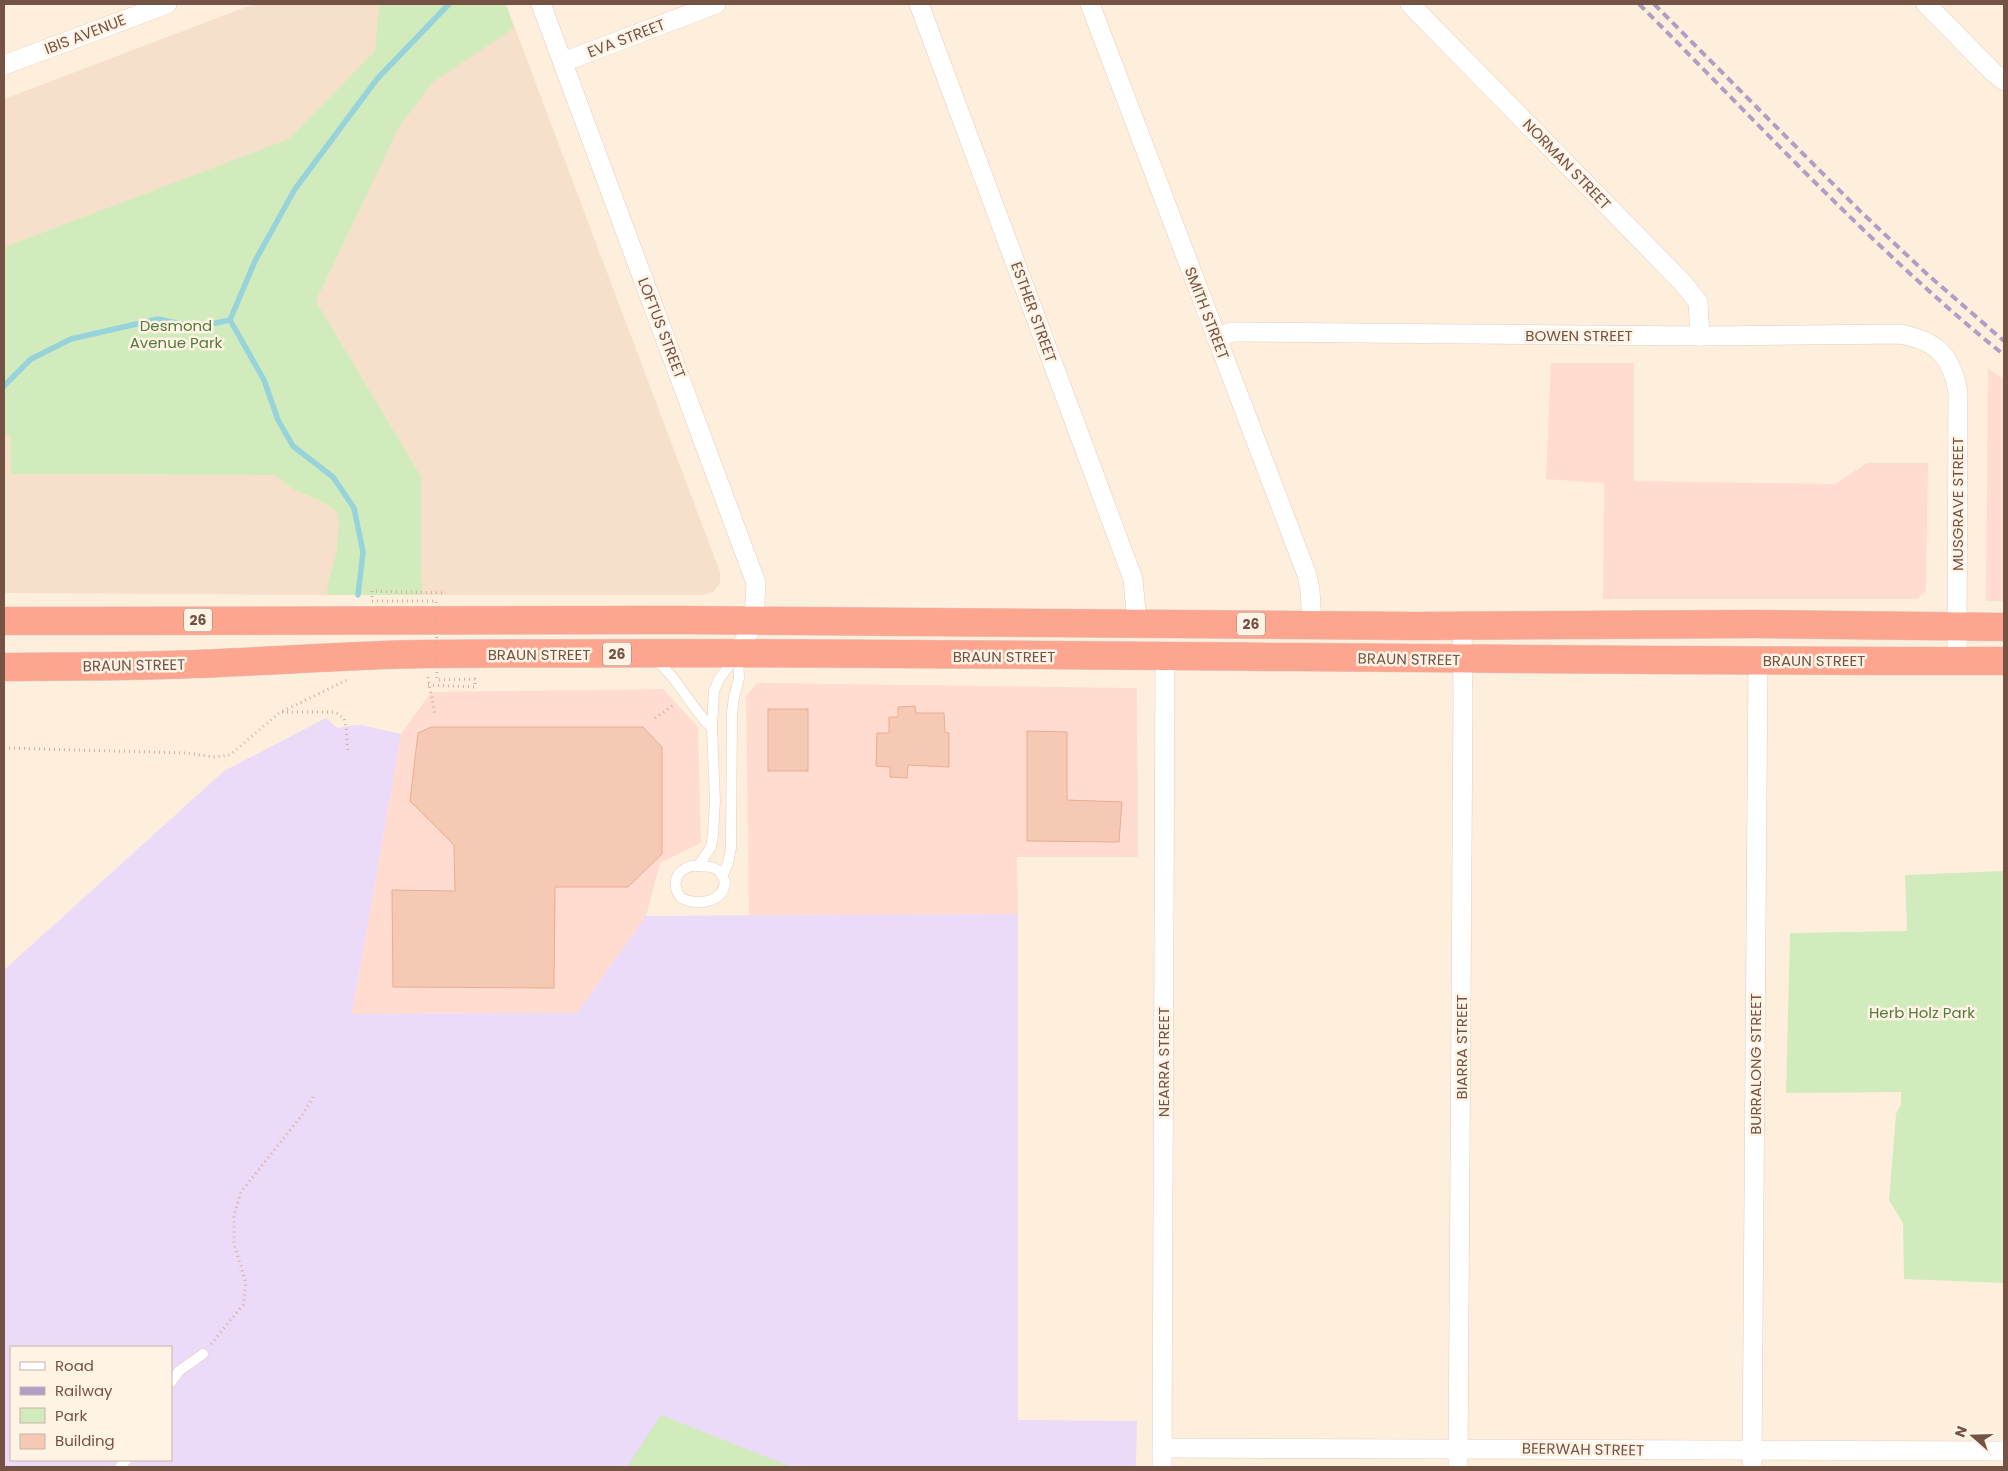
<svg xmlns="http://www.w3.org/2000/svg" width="2008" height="1471" font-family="Poppins,sans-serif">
	<rect width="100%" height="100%" fill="#feefdd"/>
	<g fill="#f6e0cb">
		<polygon points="254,4 506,4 720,572 720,584 713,592 702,595 422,595 421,476 316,301 415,92 4,247 4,99"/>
		<polygon points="10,434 11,474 274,475 293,489 329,505 338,514 339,536 337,552 330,574 327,595 4,593 4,436"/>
	</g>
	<g fill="#ffdbd0">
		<polygon points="1551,363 1634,363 1634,481 1835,484 1867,463 1928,463 1926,590 1918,599 1603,599 1604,483 1546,479"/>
		<polygon points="1988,368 2004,380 2004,601 1986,601"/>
		<polygon points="757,683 1137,688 1138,857 1017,857 1018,914 749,916 746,696"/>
		<polygon points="663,689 698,727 701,843 660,863 646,916 577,1013 352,1014 401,734 431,692"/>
	</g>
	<path fill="#ecdaf9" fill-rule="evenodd" d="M326 718 337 728 346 726 361 725 401 734 352 1014 577 1013 646 916 1018 914V1420L1137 1421 1136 1467H4V970L224 771ZM11 1347H171V1460H11Z"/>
	<g fill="#d2ebbc">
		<path d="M382 4H506L514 28 432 83 399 127 316 301 421 476 422 595H327C327 580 333 567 336 553 339 540 338 527 338 514L329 505 293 489 274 475 11 474 10 434 4 436V247L289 139 375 51 379 6Z"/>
		<polygon points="2004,871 2004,1283 1904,1279 1903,1223 1889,1200 1896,1114 1901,1104 1901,1092 1786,1093 1790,933 1907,931 1905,875"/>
		<polygon points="661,1415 792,1467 627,1467"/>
	</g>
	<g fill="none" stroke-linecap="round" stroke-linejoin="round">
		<g stroke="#97d3da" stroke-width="5.5">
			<polyline points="230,320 264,380 278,420 293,446 333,477 354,508 363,552 358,595"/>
			<polyline points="4,386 31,359 71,339 158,319 196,327 230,320 255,261 295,189 377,79 449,4"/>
		</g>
	</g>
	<g fill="#f5c9b3" stroke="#e8ae93">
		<polygon points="915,706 916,713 944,713 945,732 949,733 949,767 908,765 907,778 890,777 890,767 876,766 877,733 889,733 889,717 898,717 898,707"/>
		<rect x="768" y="709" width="40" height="62"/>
		<polygon points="431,727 643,727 662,747 662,854 628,887 555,887 554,988 393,987 392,890 455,891 454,845 410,801 418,733"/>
		<polygon points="1027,731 1067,732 1067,800 1122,802 1119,842 1027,841"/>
	</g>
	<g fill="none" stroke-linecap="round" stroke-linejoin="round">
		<defs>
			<g id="lane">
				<path d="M654 659C678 677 690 707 712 728"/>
				<path d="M691 866C707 866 720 864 725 882 723 903 698 906 681 898 671 885 675 871 691 866Z"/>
				<polyline points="698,866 711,847 713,835 715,801 712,728 714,691 719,679 736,657"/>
				<polyline points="723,875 728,863 731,848 732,713 734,697 739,679 738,655"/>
				<polyline points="171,1382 179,1371 203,1354"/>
				<polyline points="120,1467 126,1460"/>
			</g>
			<g id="street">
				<polyline points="541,4 756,583 754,621 738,654"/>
				<polyline points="919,4 1133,579 1137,623"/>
				<polyline points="1090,4 1307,575 1310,590 1312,625"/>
				<polyline points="1410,4 1683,283 1698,302 1700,336"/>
				<polyline points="1926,4 1993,72 2004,81"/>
				<polyline points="563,62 716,4"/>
				<polyline points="4,65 167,4"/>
				<path d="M1216 338 1232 332H1242L1700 336 1900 334C1937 341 1951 355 1958 392L1957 662"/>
				<polyline points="1162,1448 2004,1451"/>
				<polyline points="1162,1467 1165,658"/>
				<polyline points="1458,1467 1463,699 1462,626"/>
				<polyline points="1752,1467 1758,660"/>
			</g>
			<g id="highway">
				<polyline points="4,621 680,620 1417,626 1756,624 2004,627"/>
				<path d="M4 667C57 666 111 667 165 665 252 663 339 655 426 654 952 650 1478 662 2004 661"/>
			</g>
		</defs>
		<use href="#lane" stroke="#e4ccbc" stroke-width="11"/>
		<use href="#street" stroke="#e4ccbc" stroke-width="20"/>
		<use href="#highway" stroke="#dbd2cf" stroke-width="29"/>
		<g stroke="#d9ad97" stroke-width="3" stroke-dasharray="1 4" stroke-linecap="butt">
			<polyline points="428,677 435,715"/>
			<polyline points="282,712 335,712 344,718 346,726 348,753"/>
			<polyline points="655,718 675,704"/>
			<polyline points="4,748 187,753 213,757 230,755 279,713 347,680"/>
			<polyline points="211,1344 243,1305 246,1283 234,1244 234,1215 241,1192 302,1115 315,1094"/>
		</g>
		<use href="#lane" stroke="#fff" stroke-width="10"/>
		<use href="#street" stroke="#fff" stroke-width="19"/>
		<use href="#highway" stroke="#fda58f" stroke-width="28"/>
		<g stroke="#b19dc6" stroke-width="4" stroke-dasharray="8 5" stroke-linecap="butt">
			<path d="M1639 4C1757 122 1874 250 2004 355"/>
			<polyline points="1654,4 1861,212 1928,275 2004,341"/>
		</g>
		<polyline stroke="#d9ad97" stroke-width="3" stroke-dasharray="1 4" stroke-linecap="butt" points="428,685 475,687 475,679 437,680 436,601 372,601 372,591 446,593"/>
	</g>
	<g text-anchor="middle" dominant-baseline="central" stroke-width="5" stroke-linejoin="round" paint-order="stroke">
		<g fill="#fff3e5" stroke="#9e8375" stroke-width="1">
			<rect x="184" y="608.5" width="28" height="23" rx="4"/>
			<rect x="1237" y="612.5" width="28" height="23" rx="4"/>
			<rect x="603" y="642.5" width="28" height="23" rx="4"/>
		</g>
		<g font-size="14" font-weight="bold" fill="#745345">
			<text x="198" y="620">26</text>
			<text x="1251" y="624">26</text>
			<text x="617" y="654">26</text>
		</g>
		<g font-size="15" fill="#745345" stroke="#fff3e5">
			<text transform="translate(85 34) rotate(-21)">IBIS AVENUE</text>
			<text transform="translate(626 38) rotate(-21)">EVA STREET</text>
			<text transform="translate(1567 164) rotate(46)">NORMAN STREET</text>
			<text transform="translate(1034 312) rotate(70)">ESTHER STREET</text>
			<text transform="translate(1207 313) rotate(69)">SMITH STREET</text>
			<text transform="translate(662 328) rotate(69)">LOFTUS STREET</text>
			<text x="1579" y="335">BOWEN STREET</text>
			<text transform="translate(1957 504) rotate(-90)">MUSGRAVE STREET</text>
			<text x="539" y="654">BRAUN STREET</text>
			<text x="1004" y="656">BRAUN STREET</text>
			<text transform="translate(1409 659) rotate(1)">BRAUN STREET</text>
			<text x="1814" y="660">BRAUN STREET</text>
			<text transform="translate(134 665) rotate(-1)">BRAUN STREET</text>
			<text transform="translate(1461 1047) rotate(-90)">BIARRA STREET</text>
			<text transform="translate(1163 1062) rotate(-90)">NEARRA STREET</text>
			<text transform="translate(1755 1064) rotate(-90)">BURRALONG STREET</text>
			<text transform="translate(1583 1449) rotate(1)">BEERWAH STREET</text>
		</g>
		<g font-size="15" fill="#537b3c" stroke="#fff3e5">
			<text x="176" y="325">Desmond<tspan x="176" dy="17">Avenue Park</tspan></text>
			<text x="1922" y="1012">Herb Holz Park</text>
		</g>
	</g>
	<rect width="2008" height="1471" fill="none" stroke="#745345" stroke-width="10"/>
	<rect x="10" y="1346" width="162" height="115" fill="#fff3e5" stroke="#c7b3a5"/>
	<rect x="20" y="1362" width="25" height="8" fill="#ffffff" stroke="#c7b3a5"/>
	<text x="55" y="1371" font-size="15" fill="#745345">Road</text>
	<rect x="20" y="1387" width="25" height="8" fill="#b19dc6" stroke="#c7b3a5"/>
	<text x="55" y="1396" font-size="15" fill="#745345">Railway</text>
	<rect x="20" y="1408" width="25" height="15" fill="#d2ebbc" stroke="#c7b3a5"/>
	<text x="55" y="1421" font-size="15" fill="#745345">Park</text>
	<rect x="20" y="1434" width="25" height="15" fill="#f5c9b3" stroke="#c7b3a5"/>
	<text x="55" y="1446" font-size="15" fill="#745345">Building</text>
	<g transform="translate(1973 1436) rotate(290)" stroke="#fff3e5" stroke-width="4" paint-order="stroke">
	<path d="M0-4L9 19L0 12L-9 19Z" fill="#745345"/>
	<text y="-8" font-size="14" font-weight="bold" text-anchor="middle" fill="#745345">N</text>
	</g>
</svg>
